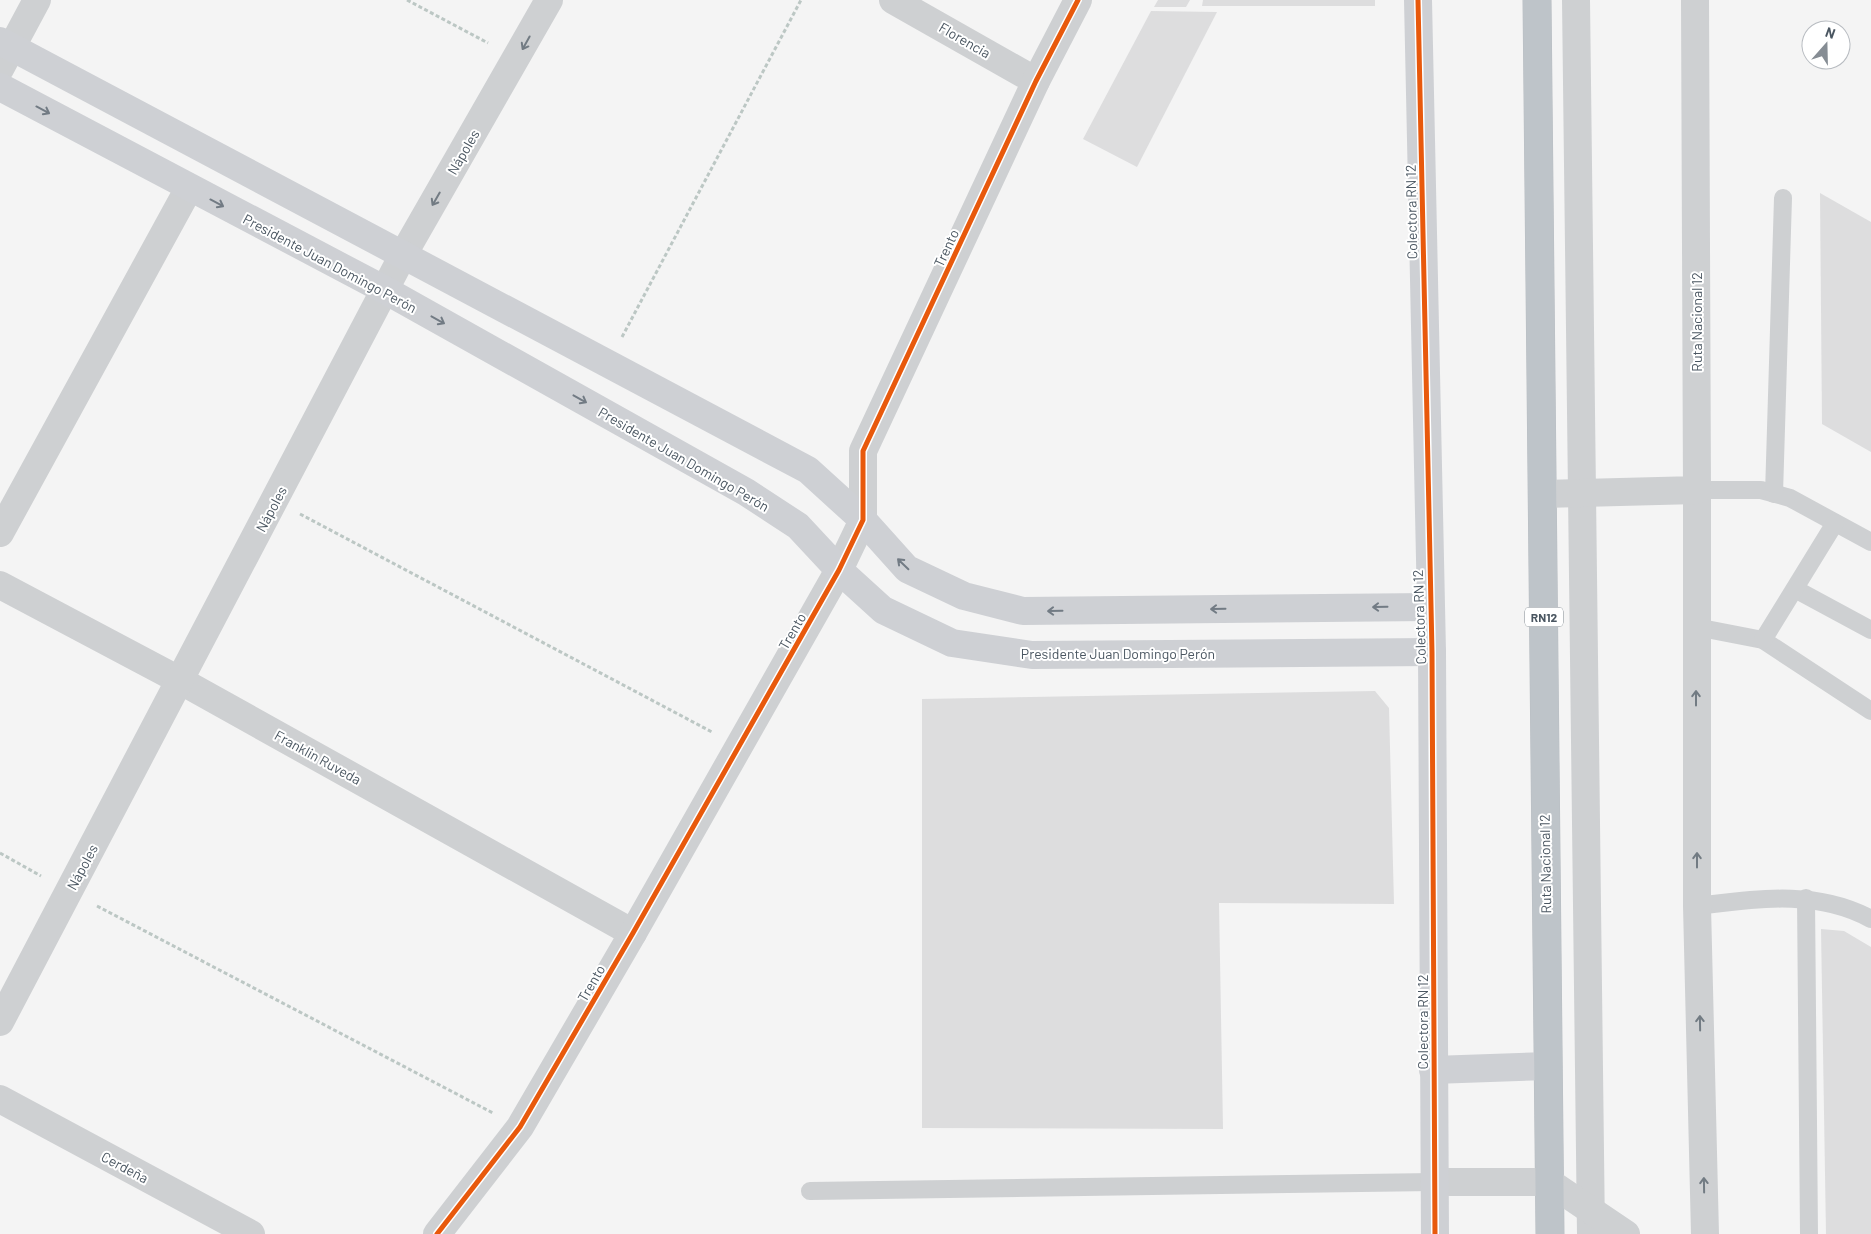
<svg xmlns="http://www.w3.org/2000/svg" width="1871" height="1234" font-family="Barlow,sans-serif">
	<rect width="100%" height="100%" fill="#f4f4f4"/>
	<g fill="#ddddde">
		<polygon points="1158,0 1190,0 1186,7 1154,7"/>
		<polygon points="1203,0 1375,0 1375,6 1202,6"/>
		<polygon points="1151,11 1217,12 1137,167 1083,139"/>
		<polygon points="1820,193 1871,222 1871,452 1822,424"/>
		<polygon points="1375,691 1389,708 1394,904 1219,903 1223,1129 922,1128 922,699"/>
		<polygon points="1821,929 1844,931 1871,947 1871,1234 1826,1234"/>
	</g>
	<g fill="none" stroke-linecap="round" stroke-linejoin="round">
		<defs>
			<polyline id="highway" points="1537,0 1550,1234"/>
		</defs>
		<use href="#highway" stroke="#b9bec3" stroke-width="29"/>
		<g stroke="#bcc7c4" stroke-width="3" stroke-dasharray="4 2.5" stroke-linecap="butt">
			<polyline points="407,0 488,43"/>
			<polyline points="622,337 801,0"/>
			<polyline points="300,514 712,732"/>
			<polyline points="0,853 41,876"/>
			<polyline points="97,906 493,1113"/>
		</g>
		<g stroke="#ced0d2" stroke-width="18">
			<polyline points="1697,490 1761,490 1790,498 1871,542"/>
			<polyline points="1774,494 1783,198"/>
			<polyline points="1795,589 1871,630"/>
			<polyline points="1696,627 1763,640 1871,711"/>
			<polyline points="1763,640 1835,523"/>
			<polyline points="1806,898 1809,1234"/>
			<path d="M1697 906C1756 899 1816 889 1871 919"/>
			<polyline points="810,1191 1434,1182"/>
		</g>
		<g stroke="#ced0d2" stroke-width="28">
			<polyline points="893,0 1036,81"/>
			<polyline points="1576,0 1591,1234"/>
			<polyline points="0,69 37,0"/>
			<polyline points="1697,490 1697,906 1705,1234"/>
			<polyline points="1543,494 1697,490 1695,0"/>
			<polyline points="0,533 189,188"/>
			<polyline points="0,585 181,681 633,933"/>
			<polyline points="0,1022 403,255 549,0"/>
			<polyline points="0,1099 251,1234"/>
			<polyline points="1434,1182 1549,1182 1626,1234"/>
			<polyline points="437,1234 520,1127 633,933 839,570 863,520 863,451 1036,81 1078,0"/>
		</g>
		<g stroke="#ced0d4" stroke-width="28">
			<polyline points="1418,0 1432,652 1435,1234"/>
			<polyline points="0,41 808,470 863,520 907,569 964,596 1023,611 1429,607"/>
			<polyline points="0,87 385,290 746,492 798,526 839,570 883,610 952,643 1032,655 1432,652"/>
			<polyline points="1433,1070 1548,1066"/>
		</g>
		<use href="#highway" stroke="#bec4c9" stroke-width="28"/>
		<defs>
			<g id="cycleway">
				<polyline points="1418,0 1432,652 1435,1234"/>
				<polyline points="437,1234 520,1127 633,933 839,570 863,520 863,451 1036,81 1078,0"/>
			</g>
		</defs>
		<use href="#cycleway" stroke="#fff" stroke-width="8"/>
		<use href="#cycleway" stroke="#e8590c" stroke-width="5"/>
	</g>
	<defs><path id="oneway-shaft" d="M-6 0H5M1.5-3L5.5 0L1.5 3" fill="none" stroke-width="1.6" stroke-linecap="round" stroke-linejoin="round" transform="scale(1.25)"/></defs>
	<g stroke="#727b83">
		<use href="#oneway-shaft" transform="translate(526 43) rotate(119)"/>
		<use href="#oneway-shaft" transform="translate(436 199) rotate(120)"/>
		<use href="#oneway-shaft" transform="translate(1696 698) rotate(-90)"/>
		<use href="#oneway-shaft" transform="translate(1697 860) rotate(-90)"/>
		<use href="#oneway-shaft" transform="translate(1700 1023) rotate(-91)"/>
		<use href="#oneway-shaft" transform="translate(1704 1185) rotate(-91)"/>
	</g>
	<g stroke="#727b84">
		<use href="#oneway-shaft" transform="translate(43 110) rotate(28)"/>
		<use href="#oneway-shaft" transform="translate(217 203) rotate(28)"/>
		<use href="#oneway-shaft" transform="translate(438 320) rotate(29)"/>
		<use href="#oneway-shaft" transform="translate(580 399) rotate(29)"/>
		<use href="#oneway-shaft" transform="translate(903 564) rotate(-136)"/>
		<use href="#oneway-shaft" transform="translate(1380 607) rotate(179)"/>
		<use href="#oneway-shaft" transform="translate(1218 609) rotate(179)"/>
		<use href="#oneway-shaft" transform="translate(1055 611) rotate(179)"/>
	</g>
	<g text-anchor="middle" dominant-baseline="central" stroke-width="4" stroke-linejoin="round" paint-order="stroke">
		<rect fill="#fff" stroke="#808990" stroke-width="1" x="1525" y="607.5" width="38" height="19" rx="4"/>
		<g font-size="12" font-weight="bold" fill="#4a5661">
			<text x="1544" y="617">RN12</text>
		</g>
		<g font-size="14" fill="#4a5661" stroke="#fff">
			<text transform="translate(965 40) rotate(30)">Florencia</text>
			<text transform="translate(463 152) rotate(-60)">Nápoles</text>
			<text transform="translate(1411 212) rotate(-91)">Colectora RN 12</text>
			<text transform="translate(946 248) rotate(-65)">Trento</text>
			<text transform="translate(330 263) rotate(28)">Presidente Juan Domingo Perón</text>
			<text transform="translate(1696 322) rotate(-90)">Ruta Nacional 12</text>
			<text transform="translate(684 459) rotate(30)">Presidente Juan Domingo Perón</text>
			<text transform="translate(271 509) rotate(-62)">Nápoles</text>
			<text transform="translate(1419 617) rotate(-92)">Colectora RN 12</text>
			<text transform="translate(792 631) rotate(-60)">Trento</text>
			<text x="1118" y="653">Presidente Juan Domingo Perón</text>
			<text transform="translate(318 757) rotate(29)">Franklin Ruveda</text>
			<text transform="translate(1545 864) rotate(-91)">Ruta Nacional 12</text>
			<text transform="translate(82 867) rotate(-62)">Nápoles</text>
			<text transform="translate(591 983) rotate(-60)">Trento</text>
			<text transform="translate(1422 1022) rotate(-90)">Colectora RN 12</text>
			<text transform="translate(125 1167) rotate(28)">Cerdeña</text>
		</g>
	</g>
	<g transform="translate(1826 45) rotate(20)"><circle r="24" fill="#ffffff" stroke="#b7bbc0"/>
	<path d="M0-4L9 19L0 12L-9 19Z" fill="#868d94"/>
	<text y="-8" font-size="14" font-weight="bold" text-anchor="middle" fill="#4a5661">N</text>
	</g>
</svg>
